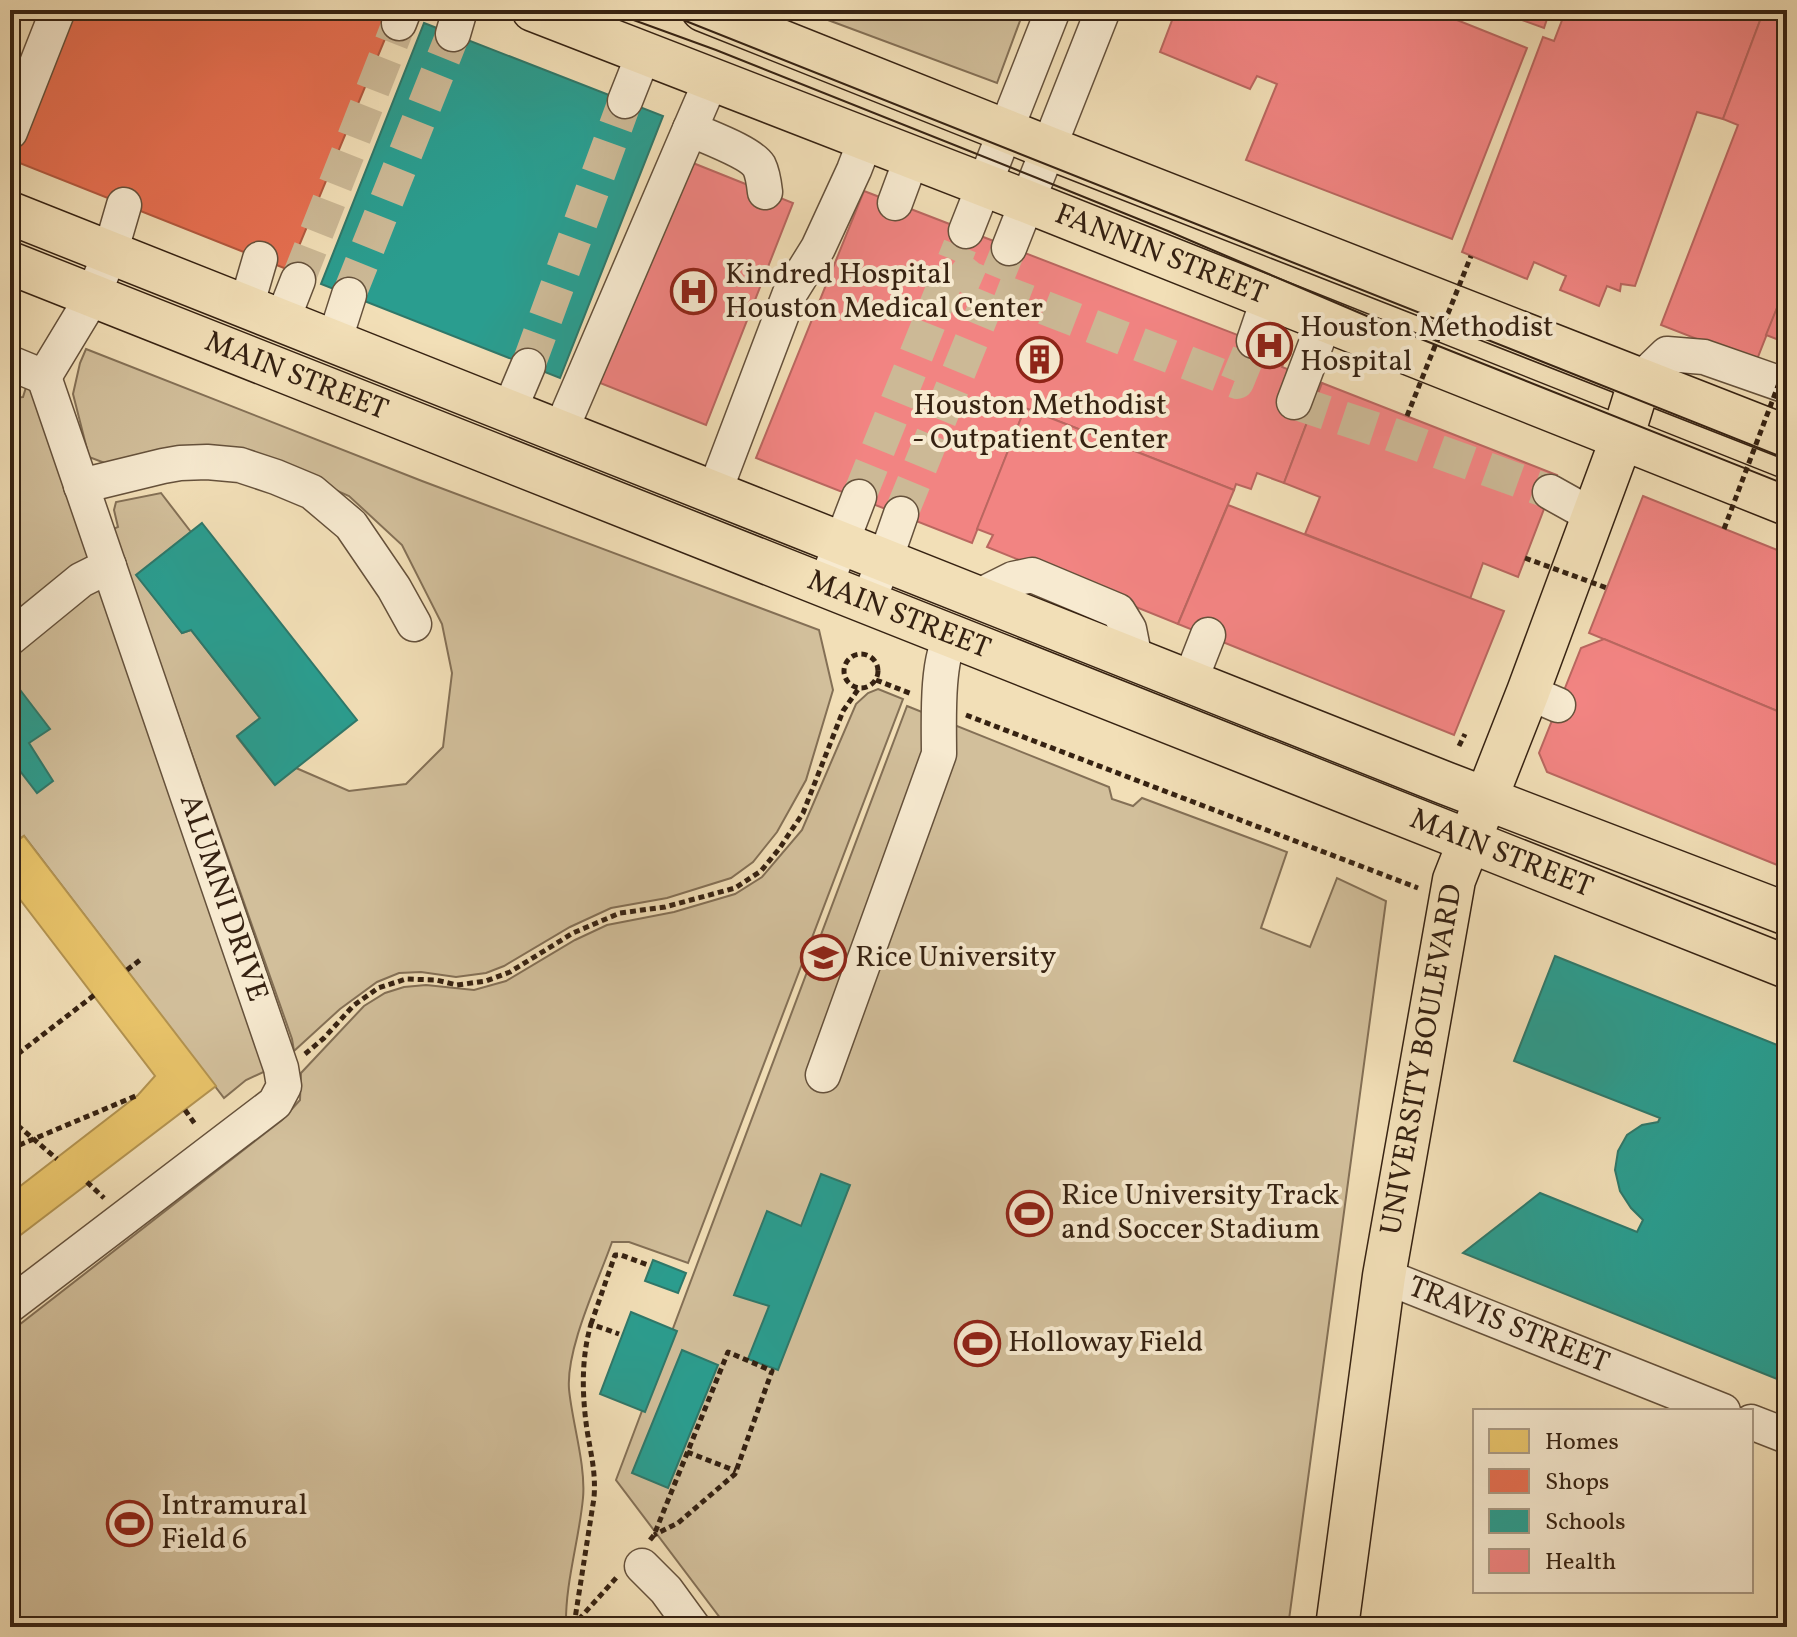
<svg xmlns="http://www.w3.org/2000/svg" width="1797" height="1637" font-family="Vollkorn,serif">
	<rect width="100%" height="100%" fill="#f2dfb7"/>
	<filter id="stains"><feTurbulence type="fractalNoise" baseFrequency=".0025" numOctaves="4"/><feColorMatrix values="0 0 0 0 .2 0 0 0 0 .09 0 0 0 0 .02 0 0 0 .5 -.17"/></filter>
	<radialGradient id="worn" r=".72"><stop offset=".6" stop-color="#630" stop-opacity="0"/><stop offset="1" stop-color="#630" stop-opacity=".3"/></radialGradient>
	<g fill="#d2bf9b" stroke="#847056" stroke-width="2">
		<polygon points="801,10 1024,10 997,83"/>
		<polygon points="86,349 422,481 819,630 833,690 806,780 777,832 753,862 731,878 667,898 611,908 570,927 504,966 486,973 456,977 421,972 399,973 377,982 340,1009 294,1051 292,1039 120,550 113,529 118,527 114,510 116,502 161,493 191,532 137,575 182,633 191,630 260,718 237,737 274,784 296,768 349,791 406,784 443,747 452,673 442,624 402,545 349,496 275,463 110,465 89,457 73,394 80,363"/>
		<polygon points="27,384 34,392 268,1070 246,1080 224,1098 24,836 10,846 10,398 23,397"/>
		<path d="M878 689 903 699 688 1263 629 1242H612C598 1282 566 1348 569 1389 572 1422 586 1465 583 1498 579 1541 565 1583 566 1626L10 1627V1332L282 1120 300 1100 301 1073 364 1006 385 993 404 987 426 985 474 990 506 981 575 940 607 925 674 912 735 894 762 877 802 830 856 704 868 693Z"/>
		<polygon points="907,706 1109,787 1112,799 1133,806 1142,798 1287,852 1261,928 1310,947 1337,878 1386,901 1288,1627 727,1627 616,1480"/>
	</g>
	<polygon fill="#e9c46a" stroke="#b39350" stroke-width="2" points="24,836 216,1086 10,1243 10,1194 138,1095 155,1076 15,893 10,896 10,846"/>
	<polygon fill="#e76f51" stroke="#b2583e" stroke-width="2" points="71,10 397,10 289,270 12,160"/>
	<g fill="#2a9d8f" stroke="#2e786a" stroke-width="2">
		<polygon points="424,23 663,116 560,378 321,284"/>
		<polygon points="202,523 357,720 275,785 237,736 260,718 191,630 182,633 136,575"/>
		<polygon points="11,678 50,729 29,743 53,781 37,793 10,758 10,727 12,725 10,722"/>
		<polygon points="1555,956 1787,1049 1787,1383 1463,1253 1540,1193 1637,1232 1643,1220 1631,1208 1620,1191 1615,1170 1618,1151 1627,1135 1642,1125 1658,1122 1660,1118 1514,1061"/>
		<polygon points="821,1174 850,1185 778,1370 748,1359 769,1306 734,1295 767,1211 801,1226"/>
		<polygon points="653,1260 686,1273 678,1293 645,1281"/>
		<polygon points="631,1312 677,1331 645,1412 600,1394"/>
		<polygon points="682,1350 718,1365 668,1488 632,1473"/>
	</g>
	<g fill="#f28482" stroke="#ba6760" stroke-width="2">
		<polygon points="1176,10 1432,10 1527,48 1452,239 1246,160 1277,84 1257,76 1250,89 1160,52"/>
		<polygon points="1494,10 1550,10 1544,28"/>
		<polygon points="1566,10 1764,10 1723,119 1697,112 1635,286 1621,284 1620,291 1607,286 1599,306 1560,290 1566,276 1534,262 1527,279 1462,252 1543,37 1554,41"/>
		<polygon points="1764,10 1787,10 1787,283 1756,362 1661,325 1738,125 1723,119"/>
		<polygon points="683,159 793,203 706,425 595,381"/>
		<polygon points="864,191 1287,354 1282,367 1322,383 1284,483 1257,473 1251,489 1236,484 1234,490 1025,408 972,543 756,458"/>
		<polygon points="1787,283 1787,343 1766,335"/>
		<polygon points="1322,383 1557,475 1518,577 1483,563 1470,599 1305,534 1320,497 1284,483"/>
		<polygon points="1025,408 1234,490 1178,624 987,547 993,535 977,529"/>
		<polygon points="1643,496 1787,554 1787,715 1589,633"/>
		<polygon points="1228,505 1504,611 1454,735 1178,624"/>
		<polygon points="1604,639 1787,715 1787,869 1547,772 1539,753 1581,648"/>
	</g>
	<g fill="none" stroke-linecap="round" stroke-linejoin="round">
		<g stroke="#ccb996" stroke-width="34" stroke-dasharray="34 17" stroke-linecap="butt">
			<polyline points="953,264 970,278 993,288 1237,382 1254,341"/>
			<polyline points="298,280 399,23"/>
			<polyline points="349,295 453,34"/>
			<polyline points="528,366 625,101"/>
			<polyline points="1294,402 1390,434 1550,492"/>
			<polyline points="859,497 960,246"/>
			<polyline points="901,514 1009,248"/>
		</g>
		<defs>
			<g id="minor">
				<polyline points="399,23 404,10"/>
				<polyline points="453,34 460,10"/>
				<path d="M712 78 690 129C707 137 750 152 759 166 763 174 764 183 765 192"/>
				<polyline points="625,101 644,53"/>
				<polyline points="10,132 58,10"/>
				<polyline points="895,203 912,157"/>
				<polyline points="966,231 1053,10"/>
				<polyline points="1009,248 1103,10"/>
				<polyline points="246,307 260,259"/>
				<polyline points="282,321 298,280"/>
				<polyline points="1254,341 1269,297"/>
				<polyline points="334,342 349,295"/>
				<polyline points="10,363 44,377"/>
				<polyline points="44,377 93,296 110,253 124,205"/>
				<polyline points="1640,380 1667,354 1704,357 1787,386"/>
				<polyline points="1294,402 1325,320"/>
				<polyline points="509,411 528,366"/>
				<polyline points="560,432 690,129"/>
				<polyline points="81,486 163,466 180,463 207,462 240,465 276,477 312,492 351,525 394,588 414,624"/>
				<polyline points="1550,492 1593,516"/>
				<polyline points="714,493 790,293 818,248 854,170 866,139"/>
				<polyline points="825,586 859,497"/>
				<polyline points="977,597 1013,579 1032,575 1118,611 1129,629 1135,659"/>
				<polyline points="867,603 885,560 901,514"/>
				<polyline points="10,638 81,580 109,566"/>
				<polyline points="1190,681 1208,635"/>
				<polyline points="1528,692 1558,705"/>
				<path d="M823 1075 939 754C939 724 936 659 952 636"/>
				<path id="s1" d="M1384 1276 1723 1411"/>
				<polyline points="10,1305 275,1103 284,1086 281,1068 44,377"/>
				<polyline points="1751,1422 1787,1436"/>
				<polyline points="642,1566 666,1590 693,1627"/>
			</g>
			<g id="major">
				<path id="s2" d="M533 10 1028 202 1787 504"/>
				<polyline points="703,10 1049,148 1787,437"/>
				<polyline points="10,213 1445,783 1787,914"/>
				<path id="s3" d="M10 263 1787 967"/>
				<path id="s4" d="M1337 1627 1384 1276 1454 880 1528 692 1622 438 1640 380"/>
			</g>
		</defs>
		<use href="#minor" stroke="#65513b" stroke-width="37"/>
		<use href="#major" stroke="#362212" stroke-width="45"/>
		<g stroke="#362212" stroke-width="5" stroke-dasharray="6 4" stroke-linecap="butt">
			<circle cx="861" cy="671" r="17"/>
			<polyline points="876,680 912,694"/>
			<polyline points="966,715 1418,888"/>
			<polyline points="1459,746 1465,734"/>
			<polyline points="10,890 15,884"/>
			<polyline points="127,970 140,960"/>
			<polyline points="305,1054 324,1038 353,1006 378,988 406,979 436,980 457,985 486,981 510,972 573,933 620,913 665,907 735,888 761,871 779,849 803,813 843,711 859,688"/>
			<polyline points="10,1060 97,993"/>
			<polyline points="185,1110 195,1124"/>
			<polyline points="10,1119 57,1159"/>
			<polyline points="10,1149 138,1095"/>
			<polyline points="87,1182 104,1198"/>
			<polyline points="591,1324 615,1255 621,1255 648,1265"/>
			<polyline points="687,1452 736,1471"/>
			<polyline points="650,1540 654,1535 728,1352 772,1371 735,1474 678,1523 654,1535"/>
			<path d="M574 1625 594 1498C596 1472 591 1455 587 1430 582 1394 581 1359 591 1324L619 1334"/>
			<polyline points="572,1627 617,1577"/>
		</g>
		<use href="#minor" stroke="#f7ead0" stroke-width="34"/>
		<use href="#major" stroke="#f2dfb7" stroke-width="42"/>
		<g stroke="#362212" stroke-width="2">
			<polyline points="606,10 716,50 1037,178 1168,231 1416,337 1787,485"/>
			<polyline points="658,10 1787,459"/>
		</g>
		<g stroke="#362212" stroke-width="5" stroke-dasharray="6 4" stroke-linecap="butt">
			<polyline points="1407,416 1471,256"/>
			<polyline points="1724,529 1787,362"/>
			<polyline points="1525,558 1607,588"/>
		</g>
	</g>
	<defs>
		<symbol id="hospital-ring" viewBox="-11 -11 22 22"><circle r="9.5" fill="#f7ead0" stroke="#8f2418" stroke-width="1.5"/><path d="M-5-5h3v3.5h4V-5h3V5h-3V1.5h-4V5h-3Z" fill="#8f2418"/></symbol>
		<symbol id="building-ring" viewBox="-11 -11 22 22"><circle r="9.5" fill="#f7ead0" stroke="#8f2418" stroke-width="1.5"/><path d="M-4-6H4V6H1V3H-1V6H-4ZM-2.5-4.3h1.7v1.8h-1.7ZM.8-4.3h1.7v1.8H.8ZM-2.5-1h1.7V.8h-1.7ZM.8-1h1.7V.8H.8Z" fill="#8f2418"/></symbol>
		<symbol id="university-ring" viewBox="-11 -11 22 22"><circle r="9.5" fill="#f7ead0" stroke="#8f2418" stroke-width="1.5"/><path d="M0-5L7-2L0 1L-7-2ZM-4 1L0 2.5L4 1V4Q0 6-4 4Z" fill="#8f2418"/></symbol>
		<symbol id="stadium-ring" viewBox="-11 -11 22 22"><circle r="9.5" fill="#f7ead0" stroke="#8f2418" stroke-width="1.5"/><path d="M0-5a6.5 5 0 1 0 0 10a6.5 5 0 1 0 0-10ZM-3.5-1.8h7v3.6h-7Z" fill="#8f2418"/></symbol>
	</defs>
	<g fill-rule="evenodd">
		<use href="#hospital-ring" x="668" y="266" width="51" height="51"/>
		<use href="#hospital-ring" x="1244" y="320" width="51" height="51"/>
		<use href="#building-ring" x="1014" y="334" width="51" height="51"/>
		<use href="#university-ring" x="798" y="932" width="51" height="51"/>
		<use href="#stadium-ring" x="1004" y="1188" width="51" height="51"/>
		<use href="#stadium-ring" x="952" y="1318" width="51" height="51"/>
		<use href="#stadium-ring" x="104" y="1498" width="51" height="51"/>
	</g>
	<g text-anchor="middle" dominant-baseline="central" stroke-width="8" stroke-linejoin="round" paint-order="stroke">
		<g font-size="30" fill="#362212" stroke="#f7ead0">
			<text stroke="none"><textPath href="#s2" startOffset="674">FANNIN STREET</textPath></text>
			<text stroke="none"><textPath href="#s3" startOffset="308">MAIN STREET</textPath></text>
			<text stroke="none"><textPath href="#s3" startOffset="956">MAIN STREET</textPath></text>
			<text stroke="none"><textPath href="#s3" startOffset="1604">MAIN STREET</textPath></text>
			<text transform="translate(223 898) rotate(71)">ALUMNI DRIVE</text>
			<text stroke="none"><textPath href="#s4" startOffset="574">UNIVERSITY BOULEVARD</textPath></text>
			<text stroke="none"><textPath href="#s1" startOffset="134">TRAVIS STREET</textPath></text>
		</g>
		<g font-size="30" fill="#362212" stroke="#f7ead0" text-anchor="start">
			<text x="725" y="275">Kindred Hospital<tspan x="725" dy="34">Houston Medical Center</tspan></text>
			<text x="1300" y="328">Houston Methodist<tspan x="1300" dy="34">Hospital</tspan></text>
			<text x="1040" y="406" text-anchor="middle">Houston Methodist<tspan x="1040" dy="34">- Outpatient Center</tspan></text>
			<text x="855" y="958">Rice University</text>
			<text x="1061" y="1196">Rice University Track<tspan x="1061" dy="34">and Soccer Stadium</tspan></text>
			<text x="1008" y="1343">Holloway Field</text>
			<text x="161" y="1506">Intramural<tspan x="161" dy="34">Field 6</tspan></text>
		</g>
	</g>
	<rect width="1797" height="1637" fill="none" stroke="#f2dfb7" stroke-width="40"/>
	<rect x="12" y="12" width="1773" height="1613" fill="none" stroke="#362212" stroke-width="4"/>
	<rect x="20" y="20" width="1757" height="1597" fill="none" stroke="#362212" stroke-width="2"/>
	<rect x="1473" y="1409" width="280" height="184" fill="#f7ead0" stroke="#aa9a84" stroke-width="2"/>
	<rect x="1489" y="1429" width="40" height="24" fill="#e9c46a" stroke="#aa9a84" stroke-width="2"/>
	<text x="1545" y="1449" font-size="24" fill="#362212">Homes</text>
	<rect x="1489" y="1469" width="40" height="24" fill="#e76f51" stroke="#aa9a84" stroke-width="2"/>
	<text x="1545" y="1489" font-size="24" fill="#362212">Shops</text>
	<rect x="1489" y="1509" width="40" height="24" fill="#2a9d8f" stroke="#aa9a84" stroke-width="2"/>
	<text x="1545" y="1529" font-size="24" fill="#362212">Schools</text>
	<rect x="1489" y="1549" width="40" height="24" fill="#f28482" stroke="#aa9a84" stroke-width="2"/>
	<text x="1545" y="1569" font-size="24" fill="#362212">Health</text>
	<rect width="100%" height="100%" filter="url(#stains)"/>
	<rect width="100%" height="100%" fill="url(#worn)"/>
</svg>
